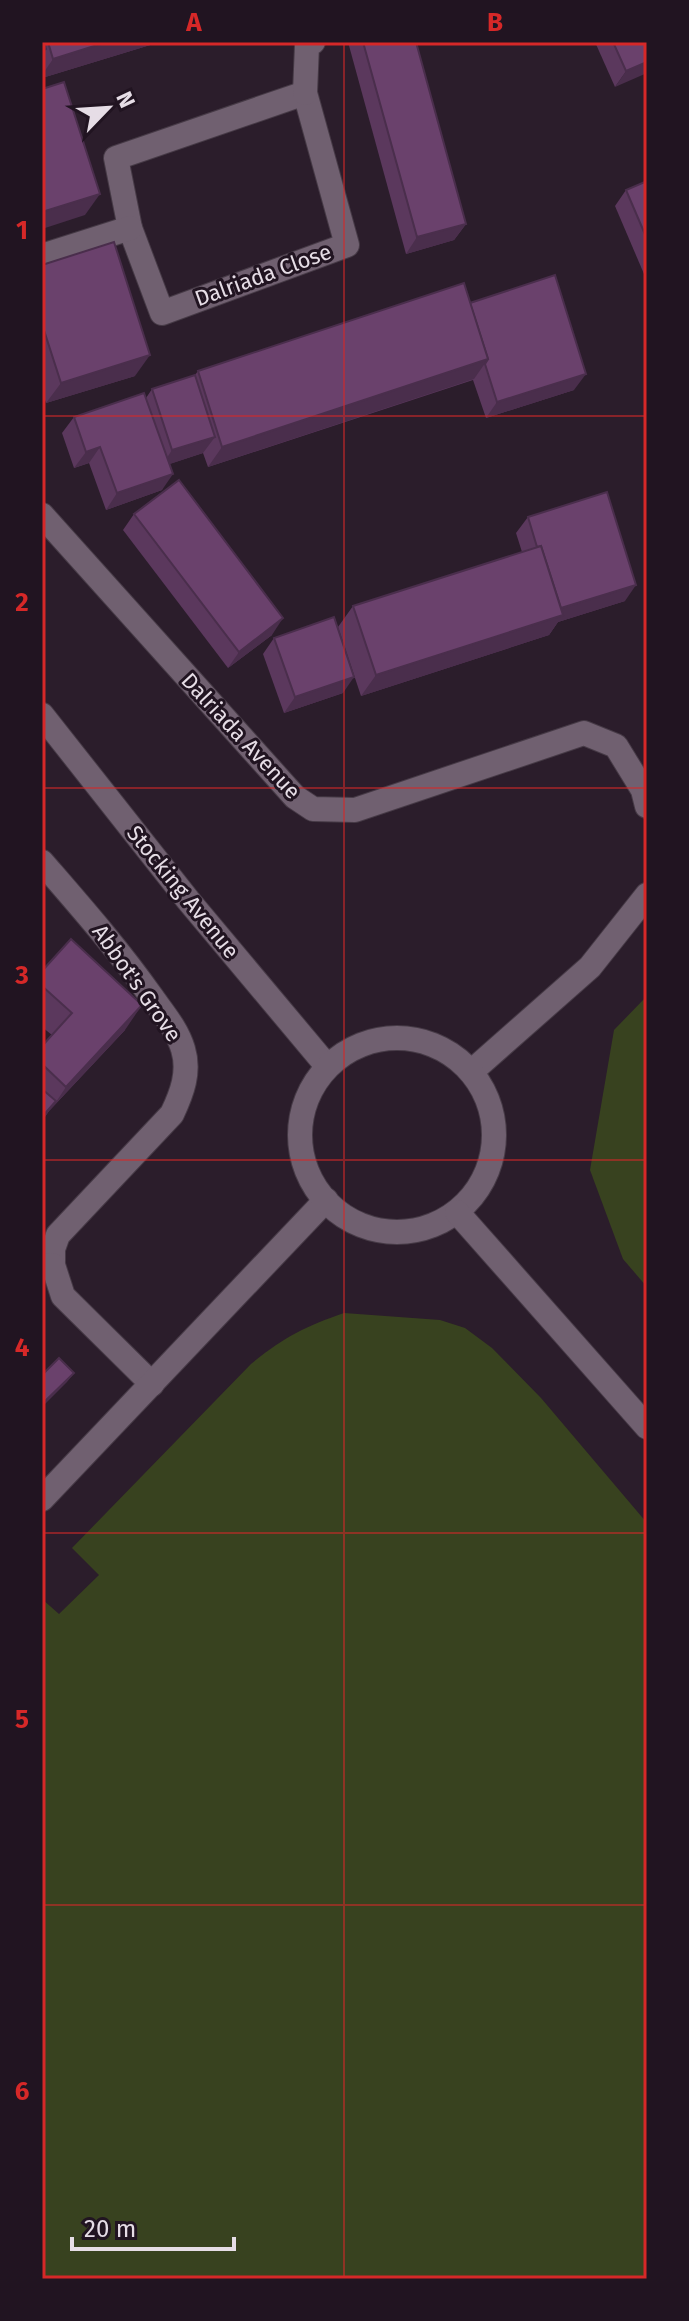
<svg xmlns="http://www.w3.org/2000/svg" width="689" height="2321" font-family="'Fira Sans',sans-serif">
	<rect width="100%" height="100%" fill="#2b1d2b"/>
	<g fill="#38421f">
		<polygon points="647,996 647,1287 623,1259 590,1170 614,1030"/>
		<path d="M344 1313 440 1320 465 1328 492 1348 541 1398 647 1523V2279H42V1599L59 1614 99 1575 72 1548 251 1364C284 1337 304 1327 344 1313Z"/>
	</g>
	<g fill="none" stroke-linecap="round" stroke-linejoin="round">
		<defs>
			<g id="street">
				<polygon points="305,93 347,245 162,313 130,228 116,158"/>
				<polyline points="305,93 307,45 313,42"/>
				<polyline points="42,256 130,228"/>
				<polyline points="42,515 295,797 313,809 355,810 584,733 616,746 643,790 647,806"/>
				<path d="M42 862C80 906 118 949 151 996 163 1013 177 1029 183 1049 190 1072 182 1093 172 1114L58 1235 53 1249V1265"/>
				<polyline points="471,1072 590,967 647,895"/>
				<polyline points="42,1266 53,1265 63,1296 152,1384"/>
				<polyline points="42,1499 326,1200"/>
			</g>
			<g id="secondary">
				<polyline points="42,715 188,900 327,1066"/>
				<circle cx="397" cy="1135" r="97"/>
				<polyline points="457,1212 647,1427"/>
			</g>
		</defs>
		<use href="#street" stroke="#463a46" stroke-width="26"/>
		<use href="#secondary" stroke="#463a46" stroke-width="26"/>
		<use href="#street" stroke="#706070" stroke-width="24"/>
		<use href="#secondary" stroke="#706070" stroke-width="24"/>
	</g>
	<g fill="#5b385d">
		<polygon points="42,42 160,42 42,78"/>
		<polygon points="348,42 416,42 466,224 454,240 406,254"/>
		<polygon points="595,42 647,42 615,87"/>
		<polygon points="647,181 647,281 615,206 626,190"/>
		<polygon points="42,265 135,376 46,403 42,390"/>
		<polygon points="470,303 574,390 486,418 473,380 208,467 203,453 169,464 162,490 106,510 89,463 74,468 62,433 74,417 146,398 152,389 195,375 198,371"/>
		<polygon points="134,514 272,635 228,668 123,530"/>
		<polygon points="528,517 625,601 558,622 549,635 361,696 338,627 353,606 522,552 516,533"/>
		<polygon points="274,638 343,693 284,713 263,654"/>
		<polygon points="42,971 125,1030 49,1111 42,1121 42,1046 52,1035 42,1027"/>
	</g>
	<g fill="#4a2e4c">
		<polygon points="107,42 160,42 42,78 42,75 53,59"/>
		<polygon points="647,62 647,73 615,87 626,71"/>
		<polygon points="100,194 85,215 42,229 42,212"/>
		<polygon points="466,224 454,240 406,254 417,237"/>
		<polygon points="150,355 135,376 46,403 61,383"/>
		<polygon points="488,359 474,379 208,467 222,447"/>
		<polygon points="586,374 574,390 486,418 497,402"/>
		<polygon points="215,437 203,453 161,467 172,450"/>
		<polygon points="100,447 89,463 74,468 86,452"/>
		<polygon points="173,474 162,490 106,510 117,493"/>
		<polygon points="636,585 625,601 558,622 549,635 361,696 376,675 557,610"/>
		<polygon points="283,618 272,635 228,668 239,652"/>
		<polygon points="354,677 343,693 284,713 295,697"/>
		<polygon points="142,1005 125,1030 49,1111 42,1121 42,1117 56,1102 66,1087"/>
		<polygon points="74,1373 67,1382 42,1407 42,1404"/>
	</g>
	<g fill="#6a416c" stroke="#4a2e4c" stroke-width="2">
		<polygon points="42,42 44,42 46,49 42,51"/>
		<polygon points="48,42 107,42 53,59"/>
		<polygon points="363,42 416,42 466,224 417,237"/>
		<polygon points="613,42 647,42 647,62 626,71"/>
		<polygon points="64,82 100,194 42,212 42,89"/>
		<polygon points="647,181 647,239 626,190"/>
		<polygon points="114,242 150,355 61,383 42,324 42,265"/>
		<polygon points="555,275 586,374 497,402 485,364 488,359 470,303"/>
		<polygon points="464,283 488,359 222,447 198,371"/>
		<polygon points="195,375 215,437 172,450 152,389"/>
		<polygon points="144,393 173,474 117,493 100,447 86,452 74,417"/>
		<polygon points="179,480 283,618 239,652 134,514"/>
		<polygon points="607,492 636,585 561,608 541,546 537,547 528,517"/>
		<polygon points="541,546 563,615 376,675 353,606"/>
		<polygon points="334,617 354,677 295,697 274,638"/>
		<polygon points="71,939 142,1005 66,1087 42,1064 42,1046 72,1013 42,986 42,971"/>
		<polygon points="42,1089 56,1101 42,1117"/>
		<polygon points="59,1358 74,1373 42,1404 42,1375"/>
	</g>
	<path fill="none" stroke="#d62828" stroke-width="2" stroke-opacity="0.55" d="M344 42V2279M42 416H647M42 788H647M42 1160H647M42 1533H647M42 1905H647"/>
	<g text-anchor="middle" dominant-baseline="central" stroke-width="6" stroke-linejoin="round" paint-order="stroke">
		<g font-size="22" fill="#e6dde6" stroke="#211421">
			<text transform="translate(263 275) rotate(-20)">Dalriada Close</text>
			<text transform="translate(241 736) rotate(47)">Dalriada Avenue</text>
			<text transform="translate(183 892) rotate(51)">Stocking Avenue</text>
			<text transform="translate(137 983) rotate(55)">Abbot's Grove</text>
		</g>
	</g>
	<rect width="689" height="2321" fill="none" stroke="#211421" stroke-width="88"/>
	<g transform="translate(108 108) rotate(65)" stroke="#211421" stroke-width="6" paint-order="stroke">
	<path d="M0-6L14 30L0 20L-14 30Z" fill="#e6dde6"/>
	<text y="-12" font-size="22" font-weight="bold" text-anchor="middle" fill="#e6dde6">N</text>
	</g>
	<path d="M72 2237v12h162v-12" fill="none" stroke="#e6dde6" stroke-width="4"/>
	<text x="84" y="2237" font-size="24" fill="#e6dde6" stroke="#211421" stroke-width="6" paint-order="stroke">20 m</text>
	<rect x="44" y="44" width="601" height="2233" fill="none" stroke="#d62828" stroke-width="3"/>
	<g font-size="26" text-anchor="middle" font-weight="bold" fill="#d62828">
		<text x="194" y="31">A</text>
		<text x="495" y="31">B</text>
		<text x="22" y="239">1</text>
		<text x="22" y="611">2</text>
		<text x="22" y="984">3</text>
		<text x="22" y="1356">4</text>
		<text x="22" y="1728">5</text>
		<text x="22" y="2100">6</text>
	</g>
</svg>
